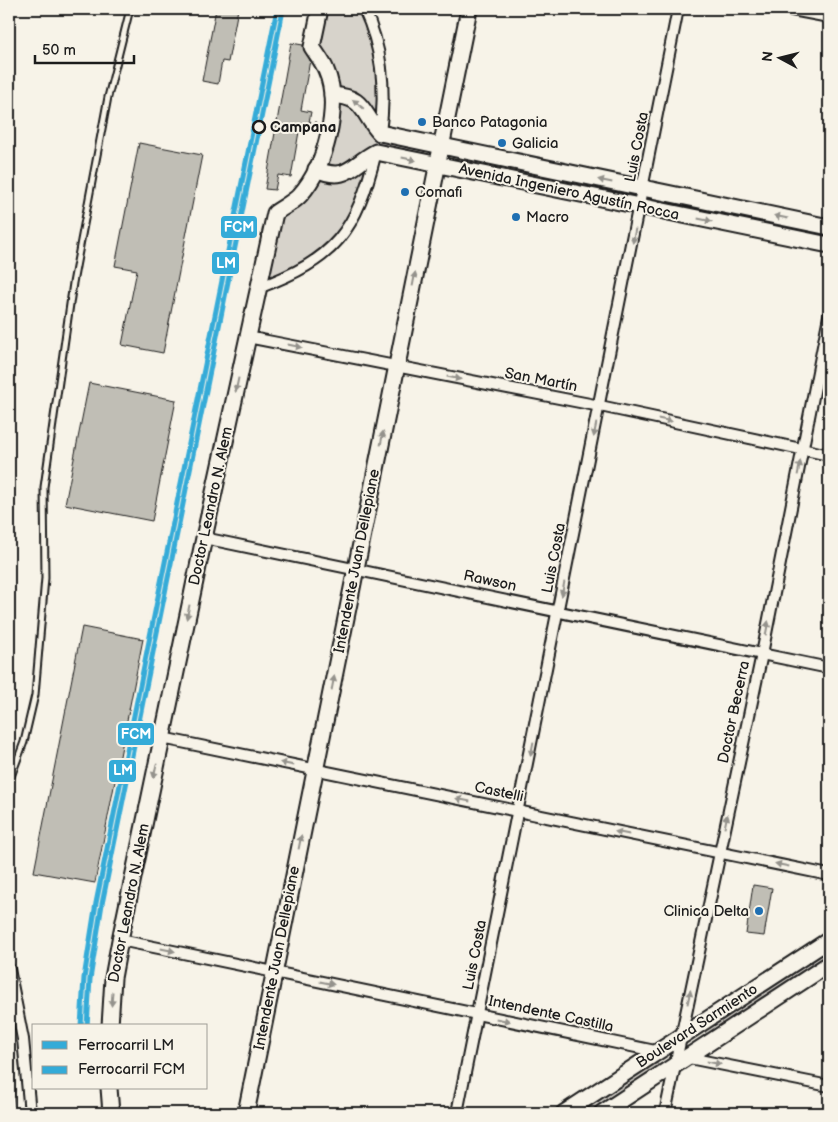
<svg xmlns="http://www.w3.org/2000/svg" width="838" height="1122" font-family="'Balsamiq Sans',sans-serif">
	<rect width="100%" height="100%" fill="#f7f3e8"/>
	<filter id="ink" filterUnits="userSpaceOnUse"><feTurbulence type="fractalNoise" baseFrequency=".02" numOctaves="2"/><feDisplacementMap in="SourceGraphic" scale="10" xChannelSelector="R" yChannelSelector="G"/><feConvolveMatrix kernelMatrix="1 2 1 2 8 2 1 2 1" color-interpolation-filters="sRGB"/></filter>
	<g filter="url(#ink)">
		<g fill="#d7d3cb" stroke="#7a7874">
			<polygon points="320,9 364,9 383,72 380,133 422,149 425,153 423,155 376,152 358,213 314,263 258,288 275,213 316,169 332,95 312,47"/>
			<polygon points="466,158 616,189 618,193 617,196 463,163 462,161"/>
			<polygon points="664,199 818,232 819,234 817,236 663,204"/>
			<polygon points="829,948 829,956 710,1034 705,1033 706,1028"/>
			<polygon points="9,1048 15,1090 11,1113 9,1113"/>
			<polygon points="654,1063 658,1064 657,1069 589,1113 577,1113"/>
		</g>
		<g fill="#c0beb5" stroke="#1c1c1c">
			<polygon points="216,9 238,9 228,62 222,61 218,84 202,81"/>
			<polygon points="291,43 303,45 310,60 301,110 311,112 308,127 300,126 291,177 278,175 275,190 265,189"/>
			<polygon points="139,143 202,155 163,353 122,345 137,270 115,266"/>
			<polygon points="89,383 176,400 152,521 65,504"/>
			<polygon points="82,627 143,639 95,883 34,872"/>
			<polygon points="753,885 772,888 764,936 746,934"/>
		</g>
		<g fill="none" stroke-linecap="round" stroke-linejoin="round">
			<defs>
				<polyline id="lane" points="9,782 24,742 35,695 45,578 44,487 73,283 108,97 130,9"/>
				<g id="street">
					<path d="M364 9C383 49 386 90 380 133"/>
					<polyline points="787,9 829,17"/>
					<path d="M258 288C336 259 356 232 376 152"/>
					<polyline points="247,337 600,406 829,455"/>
					<polyline points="204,538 829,668"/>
					<polyline points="162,738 829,875"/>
					<polyline points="120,940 660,1052"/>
					<polyline points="9,969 23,1039 30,1113"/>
					<polyline points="684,1057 829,1086"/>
					<polyline points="457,1113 678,9"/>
					<polyline points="665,1113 762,654 829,316"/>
				</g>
				<g id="secondary">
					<path d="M332 95C366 97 361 113 380 133L829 227"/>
					<path d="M316 169C347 183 352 164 376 152L829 245"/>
					<path d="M110 1026 113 978 120 940 204 538 275 213C283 207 294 202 300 195 325 167 342 106 326 70 323 62 317 55 312 47L320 9"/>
					<polyline points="109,1088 111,1113"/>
					<polyline points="246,1113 469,9"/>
					<polyline points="564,1113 829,940"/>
					<polyline points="602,1113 829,964"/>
				</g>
			</defs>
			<use href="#lane" stroke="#1c1c1c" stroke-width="9"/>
			<use href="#street" stroke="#1c1c1c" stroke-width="14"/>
			<use href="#secondary" stroke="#1c1c1c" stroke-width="19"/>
			<polyline stroke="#1c1c1c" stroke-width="2.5" stroke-dasharray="1 4" stroke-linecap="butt" points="310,122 316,123"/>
			<use href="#lane" stroke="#f7f3e8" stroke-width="5"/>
			<use href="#street" stroke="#f7f3e8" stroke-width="10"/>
			<use href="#secondary" stroke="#f7f3e8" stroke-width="15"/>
			<defs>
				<polyline id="rail-1" points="81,1026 84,978 96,903 277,9"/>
				<polyline id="rail-2" points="87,1026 90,979 102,904 283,10"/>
			</defs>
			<use href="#rail-1" stroke="#f7f3e8" stroke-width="9"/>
			<use href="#rail-2" stroke="#f7f3e8" stroke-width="9"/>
			<use href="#rail-1" stroke="#34abd8" stroke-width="5"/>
			<use href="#rail-2" stroke="#34abd8" stroke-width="5"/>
		</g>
		<defs><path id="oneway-solid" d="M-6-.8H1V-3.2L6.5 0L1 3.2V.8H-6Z" transform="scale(1.25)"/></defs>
		<g fill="#94928c">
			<use href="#oneway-solid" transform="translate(358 104) rotate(-141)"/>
			<use href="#oneway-solid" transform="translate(409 159) rotate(12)"/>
			<use href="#oneway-solid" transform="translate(605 181) rotate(-168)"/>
			<use href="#oneway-solid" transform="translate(781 217) rotate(-168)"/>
			<use href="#oneway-solid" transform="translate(705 220) rotate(12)"/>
			<use href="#oneway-solid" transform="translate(634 236) rotate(101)"/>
			<use href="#oneway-solid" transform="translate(414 279) rotate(-79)"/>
			<use href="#oneway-solid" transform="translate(295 346) rotate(11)"/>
			<use href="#oneway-solid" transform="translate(454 378) rotate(11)"/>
			<use href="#oneway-solid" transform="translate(237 385) rotate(102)"/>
			<use href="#oneway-solid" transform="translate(665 420) rotate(12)"/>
			<use href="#oneway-solid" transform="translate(595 430) rotate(101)"/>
			<use href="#oneway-solid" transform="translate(382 438) rotate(-79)"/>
			<use href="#oneway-solid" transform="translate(799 468) rotate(-79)"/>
			<use href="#oneway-solid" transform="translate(563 589) rotate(101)"/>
			<use href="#oneway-solid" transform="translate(188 612) rotate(102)"/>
			<use href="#oneway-solid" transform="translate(767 628) rotate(-79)"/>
			<use href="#oneway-solid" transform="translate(333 683) rotate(-79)"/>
			<use href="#oneway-solid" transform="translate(532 749) rotate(101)"/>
			<use href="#oneway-solid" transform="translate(287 764) rotate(-168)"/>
			<use href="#oneway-solid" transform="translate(155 771) rotate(102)"/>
			<use href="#oneway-solid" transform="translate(463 800) rotate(-168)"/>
			<use href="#oneway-solid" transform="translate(726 821) rotate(-78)"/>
			<use href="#oneway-solid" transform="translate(622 833) rotate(-169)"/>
			<use href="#oneway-solid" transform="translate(300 842) rotate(-79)"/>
			<use href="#oneway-solid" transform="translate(782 865) rotate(-168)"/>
			<use href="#oneway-solid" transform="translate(168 950) rotate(12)"/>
			<use href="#oneway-solid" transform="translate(327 983) rotate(12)"/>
			<use href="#oneway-solid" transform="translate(689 997) rotate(-78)"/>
			<use href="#oneway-solid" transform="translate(112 999) rotate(94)"/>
			<use href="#oneway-solid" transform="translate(503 1020) rotate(12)"/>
			<use href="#oneway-solid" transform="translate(714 1063) rotate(11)"/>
		</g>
	</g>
	<g fill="#1f6fb2" stroke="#f7f3e8" stroke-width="2">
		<circle cx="422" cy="122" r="5"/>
		<circle cx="502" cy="143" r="5"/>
		<circle cx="405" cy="192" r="5"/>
		<circle cx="516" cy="217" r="5"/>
		<circle cx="759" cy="911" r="5"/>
	</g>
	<circle fill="#f7f3e8" stroke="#1c1c1c" stroke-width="2.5" cx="259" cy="127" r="6"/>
	<g text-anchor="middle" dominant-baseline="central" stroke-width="4" stroke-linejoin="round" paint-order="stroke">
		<g font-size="15" fill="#1c1c1c" stroke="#f7f3e8" text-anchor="start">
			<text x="432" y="122">Banco Patagonia</text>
			<text x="512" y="143">Galicia</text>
			<text x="415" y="192">Comafi</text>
			<text x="526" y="217">Macro</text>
			<text x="749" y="911" text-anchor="end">Clinica Delta</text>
		</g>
		<g font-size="15" font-weight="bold" fill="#1c1c1c" stroke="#f7f3e8" text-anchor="start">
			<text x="270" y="127">Campana</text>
		</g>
		<g font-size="15" fill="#1c1c1c" stroke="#f7f3e8">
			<text transform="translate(637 147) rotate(-79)">Luis Costa</text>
			<text transform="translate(569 192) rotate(12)">Avenida Ingeniero Agustín Rocca</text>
			<text transform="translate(541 380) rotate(11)">San Martín</text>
			<text transform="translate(211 506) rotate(-78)">Doctor Leandro N. Alem</text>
			<text transform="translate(554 558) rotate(-79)">Luis Costa</text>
			<text transform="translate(357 561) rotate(-79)">Intendente Juan Dellepiane</text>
			<text transform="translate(490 581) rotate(12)">Rawson</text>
			<text transform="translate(734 712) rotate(-78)">Doctor Becerra</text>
			<text transform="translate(499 792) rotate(12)">Castelli</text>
			<text transform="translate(129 903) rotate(-79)">Doctor Leandro N. Alem</text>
			<text transform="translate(475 955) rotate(-79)">Luis Costa</text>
			<text transform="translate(277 958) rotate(-79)">Intendente Juan Dellepiane</text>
			<text transform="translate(551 1014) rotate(12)">Intendente Castilla</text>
			<text transform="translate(697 1026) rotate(-33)">Boulevard Sarmiento</text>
		</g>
	</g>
	<g stroke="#f7f3e8" stroke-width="2">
		<rect x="220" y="215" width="38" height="24" rx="5" fill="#34abd8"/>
		<rect x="211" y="251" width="29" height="24" rx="5" fill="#34abd8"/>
		<rect x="117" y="722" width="38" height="24" rx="5" fill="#34abd8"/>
		<rect x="108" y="759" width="29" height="24" rx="5" fill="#34abd8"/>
	</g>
	<g font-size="14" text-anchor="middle" font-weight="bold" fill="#fff">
		<text x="239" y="232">FCM</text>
		<text x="226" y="268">LM</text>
		<text x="136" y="739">FCM</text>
		<text x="123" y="775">LM</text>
	</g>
	<rect width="838" height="1122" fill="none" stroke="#f7f3e8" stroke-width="30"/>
	<rect x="15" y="15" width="808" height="1092" fill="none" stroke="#1c1c1c" stroke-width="2" filter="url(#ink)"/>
	<rect x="32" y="1024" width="175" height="65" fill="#f7f3e8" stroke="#9f9d96"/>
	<rect x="42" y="1041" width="25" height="8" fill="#34abd8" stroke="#9f9d96"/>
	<text x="78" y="1050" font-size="15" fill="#1c1c1c">Ferrocarril LM</text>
	<rect x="42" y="1066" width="25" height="8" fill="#34abd8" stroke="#9f9d96"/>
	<text x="78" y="1074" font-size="15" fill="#1c1c1c">Ferrocarril FCM</text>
	<g transform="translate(780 58) rotate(277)" stroke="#f7f3e8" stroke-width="4" paint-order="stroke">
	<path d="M0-4L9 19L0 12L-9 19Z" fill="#1c1c1c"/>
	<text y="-8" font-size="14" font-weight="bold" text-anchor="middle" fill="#1c1c1c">N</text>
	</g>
	<path d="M35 55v8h99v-8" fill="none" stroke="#1c1c1c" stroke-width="2.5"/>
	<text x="42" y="55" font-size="15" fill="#1c1c1c" stroke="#f7f3e8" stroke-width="4" paint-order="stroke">50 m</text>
</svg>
